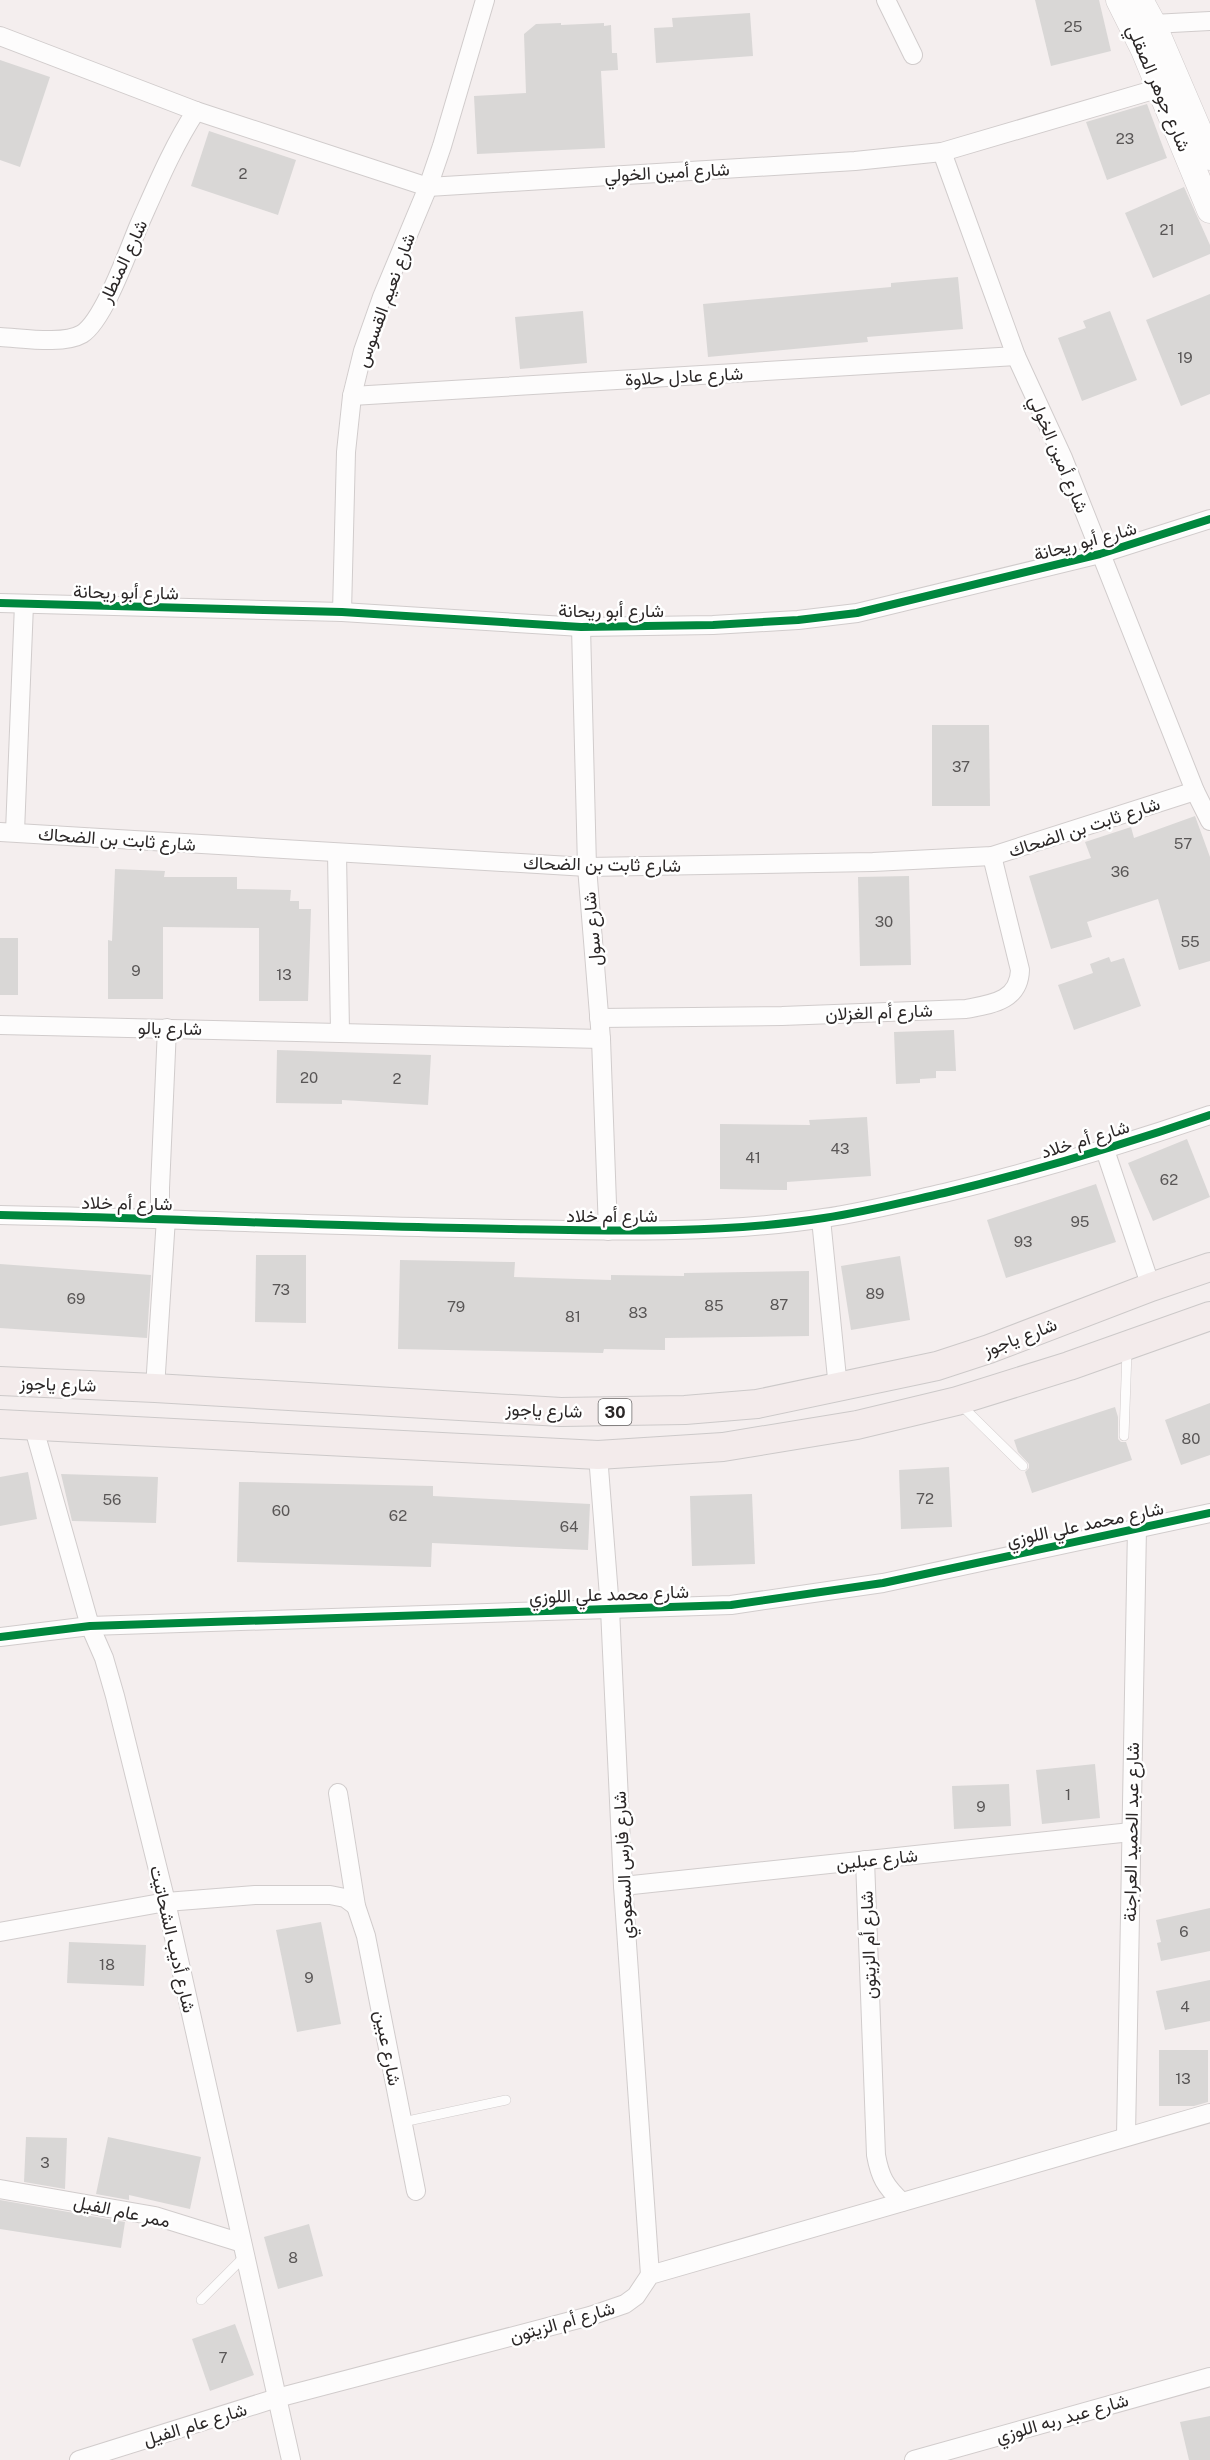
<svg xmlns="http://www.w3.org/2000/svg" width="1210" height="2460" font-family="'Public Sans',Vazirmatn,sans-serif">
	<rect width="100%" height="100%" fill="#f4eeee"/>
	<g fill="#d9d7d6">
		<polygon points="1035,0 1099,0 1111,51 1051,66"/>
		<polygon points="750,13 753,56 656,63 654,28 673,27 672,18"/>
		<polygon points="561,23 561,25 604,23 604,26 611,25 612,53 617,53 618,70 601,71 605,148 477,154 474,96 526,93 524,34 536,24"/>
		<polygon points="0,60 50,77 20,167 0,160"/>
		<polygon points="1147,104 1167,158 1107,180 1086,122"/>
		<polygon points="209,131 296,160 278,215 191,186"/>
		<polygon points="1184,187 1210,245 1210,254 1153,278 1125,213"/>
		<polygon points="958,277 963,329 867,337 868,342 708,357 703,304 891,287 891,283"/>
		<polygon points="1210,294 1210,394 1181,406 1146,320"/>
		<polygon points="583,311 587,363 520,369 515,317"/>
		<polygon points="1110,311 1137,380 1082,401 1058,338 1086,328 1083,321"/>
		<polygon points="932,725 989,725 990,806 932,806"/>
		<polygon points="1195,816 1210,857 1210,961 1179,970 1158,899 1087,922 1092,937 1051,949 1029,876 1091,858 1085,842 1131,827 1134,838"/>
		<polygon points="115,869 165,871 164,877 237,877 237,889 291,890 290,901 299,901 299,909 311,909 308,1001 259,1001 259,928 163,927 163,999 108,999 108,940 112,941"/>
		<polygon points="909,876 911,965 860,966 858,877"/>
		<rect x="0" y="938" width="18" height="57"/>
		<polygon points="1109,957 1111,962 1124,958 1141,1006 1074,1030 1058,985 1093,973 1090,964"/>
		<polygon points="954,1030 956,1071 936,1071 936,1078 920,1079 920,1083 896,1084 894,1032"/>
		<polygon points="277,1050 431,1055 428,1105 342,1100 342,1104 276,1103"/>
		<polygon points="867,1117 871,1176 787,1182 787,1190 720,1189 720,1124 810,1125 809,1120"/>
		<polygon points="1187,1139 1210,1197 1153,1221 1128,1163"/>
		<polygon points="1096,1184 1116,1242 1006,1278 987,1220"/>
		<polygon points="256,1255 306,1255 306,1323 255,1322"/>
		<polygon points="900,1256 910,1320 851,1330 841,1266"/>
		<polygon points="400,1260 515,1262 514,1277 611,1280 611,1275 684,1276 684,1273 809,1271 809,1336 665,1338 665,1350 604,1349 603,1353 398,1349"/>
		<polygon points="0,1264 151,1275 147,1338 0,1328"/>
		<polygon points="1210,1403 1210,1455 1181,1465 1165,1420"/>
		<polygon points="1115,1407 1118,1417 1118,1439 1121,1442 1126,1442 1132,1460 1032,1493 1025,1472 1029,1468 1029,1464 1018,1452 1014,1440"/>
		<polygon points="949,1467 952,1527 901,1529 899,1470"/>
		<polygon points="28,1472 37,1519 0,1526 0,1477"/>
		<polygon points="61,1474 158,1477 156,1523 72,1521"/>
		<polygon points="239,1482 433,1486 433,1496 590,1504 588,1550 432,1543 431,1567 237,1562"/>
		<polygon points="752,1494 755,1564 692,1566 690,1496"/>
		<polygon points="1095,1764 1100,1818 1042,1824 1036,1770"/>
		<polygon points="1009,1784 1011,1826 954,1829 952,1786"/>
		<polygon points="1210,1908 1210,1951 1161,1961 1157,1943 1161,1942 1156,1920"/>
		<polygon points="321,1922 341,2024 297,2032 276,1930"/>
		<polygon points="69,1942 146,1945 144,1986 67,1983"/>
		<polygon points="1210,1980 1210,2021 1165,2030 1156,1991"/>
		<polygon points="1159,2050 1208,2050 1208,2102 1194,2106 1159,2106"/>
		<polygon points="26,2137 67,2138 65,2189 24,2182"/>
		<polygon points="108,2137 201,2157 190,2209 129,2195 129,2200 96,2194"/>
		<polygon points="0,2200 125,2222 121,2248 0,2229"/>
		<polygon points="309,2224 323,2276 278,2289 264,2237"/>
		<polygon points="235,2324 254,2375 210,2391 192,2339"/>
		<polygon points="1210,2416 1210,2460 1189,2460 1180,2422"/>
	</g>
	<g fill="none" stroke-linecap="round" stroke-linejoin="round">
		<defs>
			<g id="lane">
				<polyline points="961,1405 1023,1466"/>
				<polyline points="1124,1436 1127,1351"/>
				<polyline points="403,2122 506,2100"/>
				<polyline points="201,2300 244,2257"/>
			</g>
			<g id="street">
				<polyline points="886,0 913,55"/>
				<polyline points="1153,24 1210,21"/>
				<polyline points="0,36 196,111 428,187 855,161 942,152 1160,88"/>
				<polyline points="942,152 1016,356 1063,458 1195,791 1210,821"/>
				<path d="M0 337C22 338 63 345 82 334 104 320 128 251 139 225 156 187 173 146 196 111"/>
				<polyline points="352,396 1016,356"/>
				<polyline points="0,603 342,612 581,627 713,625 798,620 857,613 1100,554 1210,519"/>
				<polyline points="342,612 346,452 352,396 363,351 382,297 428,187 442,146 485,0"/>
				<polyline points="581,627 587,867 601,1039 608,1231"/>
				<polyline points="0,832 587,867 873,862 992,856 1195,791"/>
				<polyline points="15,832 24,604"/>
				<polyline points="337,853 340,1032"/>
				<path d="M599 1018 782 1016 966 1009C992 1004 1019 1001 1020 970L992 856"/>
				<polyline points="0,1025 601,1039"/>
				<polyline points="1105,1150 1151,1287"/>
				<path d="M0 1215C170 1218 340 1227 511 1229 614 1231 722 1234 824 1218 865 1212 904 1202 944 1193 1035 1171 1122 1145 1210 1115"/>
				<polyline points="821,1219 838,1388"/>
				<polyline points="155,1388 166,1218 160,1203 160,1188 167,1028"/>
				<polyline points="33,1425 90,1626 104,1658 115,1696 166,1902 291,2460"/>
				<polyline points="598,1455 610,1609 623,1886 650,2275"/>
				<polyline points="0,1637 90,1626 731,1605 883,1583 1210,1513"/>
				<polyline points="338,1793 356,1906 366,1936 416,2191"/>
				<path d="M865 1860 876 2155C880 2177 885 2186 902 2202"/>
				<polyline points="623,1886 1131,1832"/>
				<polyline points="0,1932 166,1902 255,1895 330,1895 345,1898 356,1906"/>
				<polyline points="1126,2136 1137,1527"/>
				<polyline points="0,2189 155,2216 242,2243"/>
				<polyline points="79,2460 277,2398 590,2316 625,2304 636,2296 650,2275 1210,2113"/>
				<polyline points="914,2460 1210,2377"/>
			</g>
			<g id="secondary">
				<polyline points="1119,0 1144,50 1210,210"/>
				<polyline points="1140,0 1153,24 1210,157"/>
			</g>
			<g id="primary">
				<polyline points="0,1381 155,1388 561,1412 685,1410 757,1404 937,1366 989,1349 1151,1287 1210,1267"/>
				<polyline points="0,1424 598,1455 723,1447 857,1425 957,1401 1069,1366 1210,1316"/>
			</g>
		</defs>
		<use href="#lane" stroke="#d1cccc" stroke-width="10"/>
		<use href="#street" stroke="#d1cccc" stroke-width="20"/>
		<use href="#secondary" stroke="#d1cccc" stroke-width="27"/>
		<use href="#primary" stroke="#ccc9c9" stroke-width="30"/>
		<use href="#lane" stroke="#fdfcfc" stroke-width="9"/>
		<use href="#street" stroke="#fdfcfc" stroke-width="18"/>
		<use href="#secondary" stroke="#fdfcfc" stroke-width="26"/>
		<use href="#primary" stroke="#f3ebeb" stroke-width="28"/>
		<defs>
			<g id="cycleway">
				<polyline points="0,603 342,612 581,627 713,625 798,620 857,613 1100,554 1210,519"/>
				<path d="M0 1215C170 1218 340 1227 511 1229 614 1231 722 1234 824 1218 865 1212 904 1202 944 1193 1035 1171 1122 1145 1210 1115"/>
				<polyline points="0,1637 90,1626 731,1605 883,1583 1210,1513"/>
			</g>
		</defs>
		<use href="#cycleway" stroke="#fff" stroke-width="11"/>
		<use href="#cycleway" stroke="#00873e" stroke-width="8"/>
	</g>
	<g text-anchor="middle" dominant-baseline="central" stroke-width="5" stroke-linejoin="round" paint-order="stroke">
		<g font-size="15" fill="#595656">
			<text x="1073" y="26">25</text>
			<text x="1125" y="138">23</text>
			<text x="243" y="173">2</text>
			<text x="1167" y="229">21</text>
			<text x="1185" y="357">19</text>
			<text x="961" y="766">37</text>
			<text x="1183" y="843">57</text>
			<text x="1120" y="871">36</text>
			<text x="884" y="921">30</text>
			<text x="1190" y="941">55</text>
			<text x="136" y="970">9</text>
			<text x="284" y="974">13</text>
			<text x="309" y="1077">20</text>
			<text x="397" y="1078">2</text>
			<text x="840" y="1148">43</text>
			<text x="753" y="1157">41</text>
			<text x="1169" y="1179">62</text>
			<text x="1080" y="1221">95</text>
			<text x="1023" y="1241">93</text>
			<text x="281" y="1289">73</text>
			<text x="875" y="1293">89</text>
			<text x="76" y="1298">69</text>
			<text x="779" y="1304">87</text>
			<text x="714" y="1305">85</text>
			<text x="456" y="1306">79</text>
			<text x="638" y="1312">83</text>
			<text x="573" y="1316">81</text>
			<text x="1191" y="1438">80</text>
			<text x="925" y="1498">72</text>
			<text x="112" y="1499">56</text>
			<text x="281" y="1510">60</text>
			<text x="398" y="1515">62</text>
			<text x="569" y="1526">64</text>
			<text x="1068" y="1794">1</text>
			<text x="981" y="1806">9</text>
			<text x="1184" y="1931">6</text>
			<text x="107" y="1964">18</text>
			<text x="309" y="1977">9</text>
			<text x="1185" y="2006">4</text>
			<text x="1183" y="2078">13</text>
			<text x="45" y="2162">3</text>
			<text x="293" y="2257">8</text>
			<text x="223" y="2357">7</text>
		</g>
		<rect fill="#fff" stroke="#6b6868" stroke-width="1.5" x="598.5" y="1399" width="33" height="26" rx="4.5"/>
		<g font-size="16" font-weight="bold" fill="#2b2727">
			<text x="615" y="1412">30</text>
		</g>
		<g font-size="18" fill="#2b2727" stroke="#fff">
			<text transform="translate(1159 88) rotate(67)">شارع جوهر الصقلي</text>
			<text transform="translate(667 172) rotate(-3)">شارع أمين الخولي</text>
			<text transform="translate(123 261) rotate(-65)">شارع المنطار</text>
			<text transform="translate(385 300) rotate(-70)">شارع نعيم القسوس</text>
			<text transform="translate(684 376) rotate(-3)">شارع عادل حلاوة</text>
			<text transform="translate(1059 454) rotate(67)">شارع أمين الخولي</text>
			<text transform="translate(1085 541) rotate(-15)">شارع أبو ريحانة</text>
			<text transform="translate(126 592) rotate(1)">شارع أبو ريحانة</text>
			<text x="611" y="610">شارع أبو ريحانة</text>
			<text transform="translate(1084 827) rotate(-18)">شارع ثابت بن الضحاك</text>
			<text transform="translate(117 839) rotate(4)">شارع ثابت بن الضحاك</text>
			<text transform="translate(602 864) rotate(1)">شارع ثابت بن الضحاك</text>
			<text transform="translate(592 929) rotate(-95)">شارع سول</text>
			<text transform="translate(879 1012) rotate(-2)">شارع أم الغزلان</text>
			<text transform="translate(170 1028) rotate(1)">شارع يالو</text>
			<text transform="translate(1085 1139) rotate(-17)">شارع أم خلاد</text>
			<text transform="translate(127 1203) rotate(1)">شارع أم خلاد</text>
			<text x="612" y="1215">شارع أم خلاد</text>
			<text transform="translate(1020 1337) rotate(-21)">شارع ياجوز</text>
			<text transform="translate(58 1384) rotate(2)">شارع ياجوز</text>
			<text transform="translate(544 1410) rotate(2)">شارع ياجوز</text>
			<text transform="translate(1085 1524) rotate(-12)">شارع محمد علي اللوزي</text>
			<text transform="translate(609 1594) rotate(-2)">شارع محمد علي اللوزي</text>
			<text transform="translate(1131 1832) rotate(-89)">شارع عبد الحميد العراجنة</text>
			<text transform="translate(877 1859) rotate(-6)">شارع عبلين</text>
			<text transform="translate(623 1865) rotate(-93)">شارع فارس السعودي</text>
			<text transform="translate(173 1939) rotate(77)">شارع أديب الشحاتيت</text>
			<text transform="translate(868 1945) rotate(-92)">شارع أم الزيتون</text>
			<text transform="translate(388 2048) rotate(79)">شارع عبين</text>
			<text transform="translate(122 2211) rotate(12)">ممر عام الفيل</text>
			<text transform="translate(562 2322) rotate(-16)">شارع أم الزيتون</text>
			<text transform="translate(1062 2418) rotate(-16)">شارع عبد ربه اللوزي</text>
			<text transform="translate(195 2424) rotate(-17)">شارع عام الفيل</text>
		</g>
	</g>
</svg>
